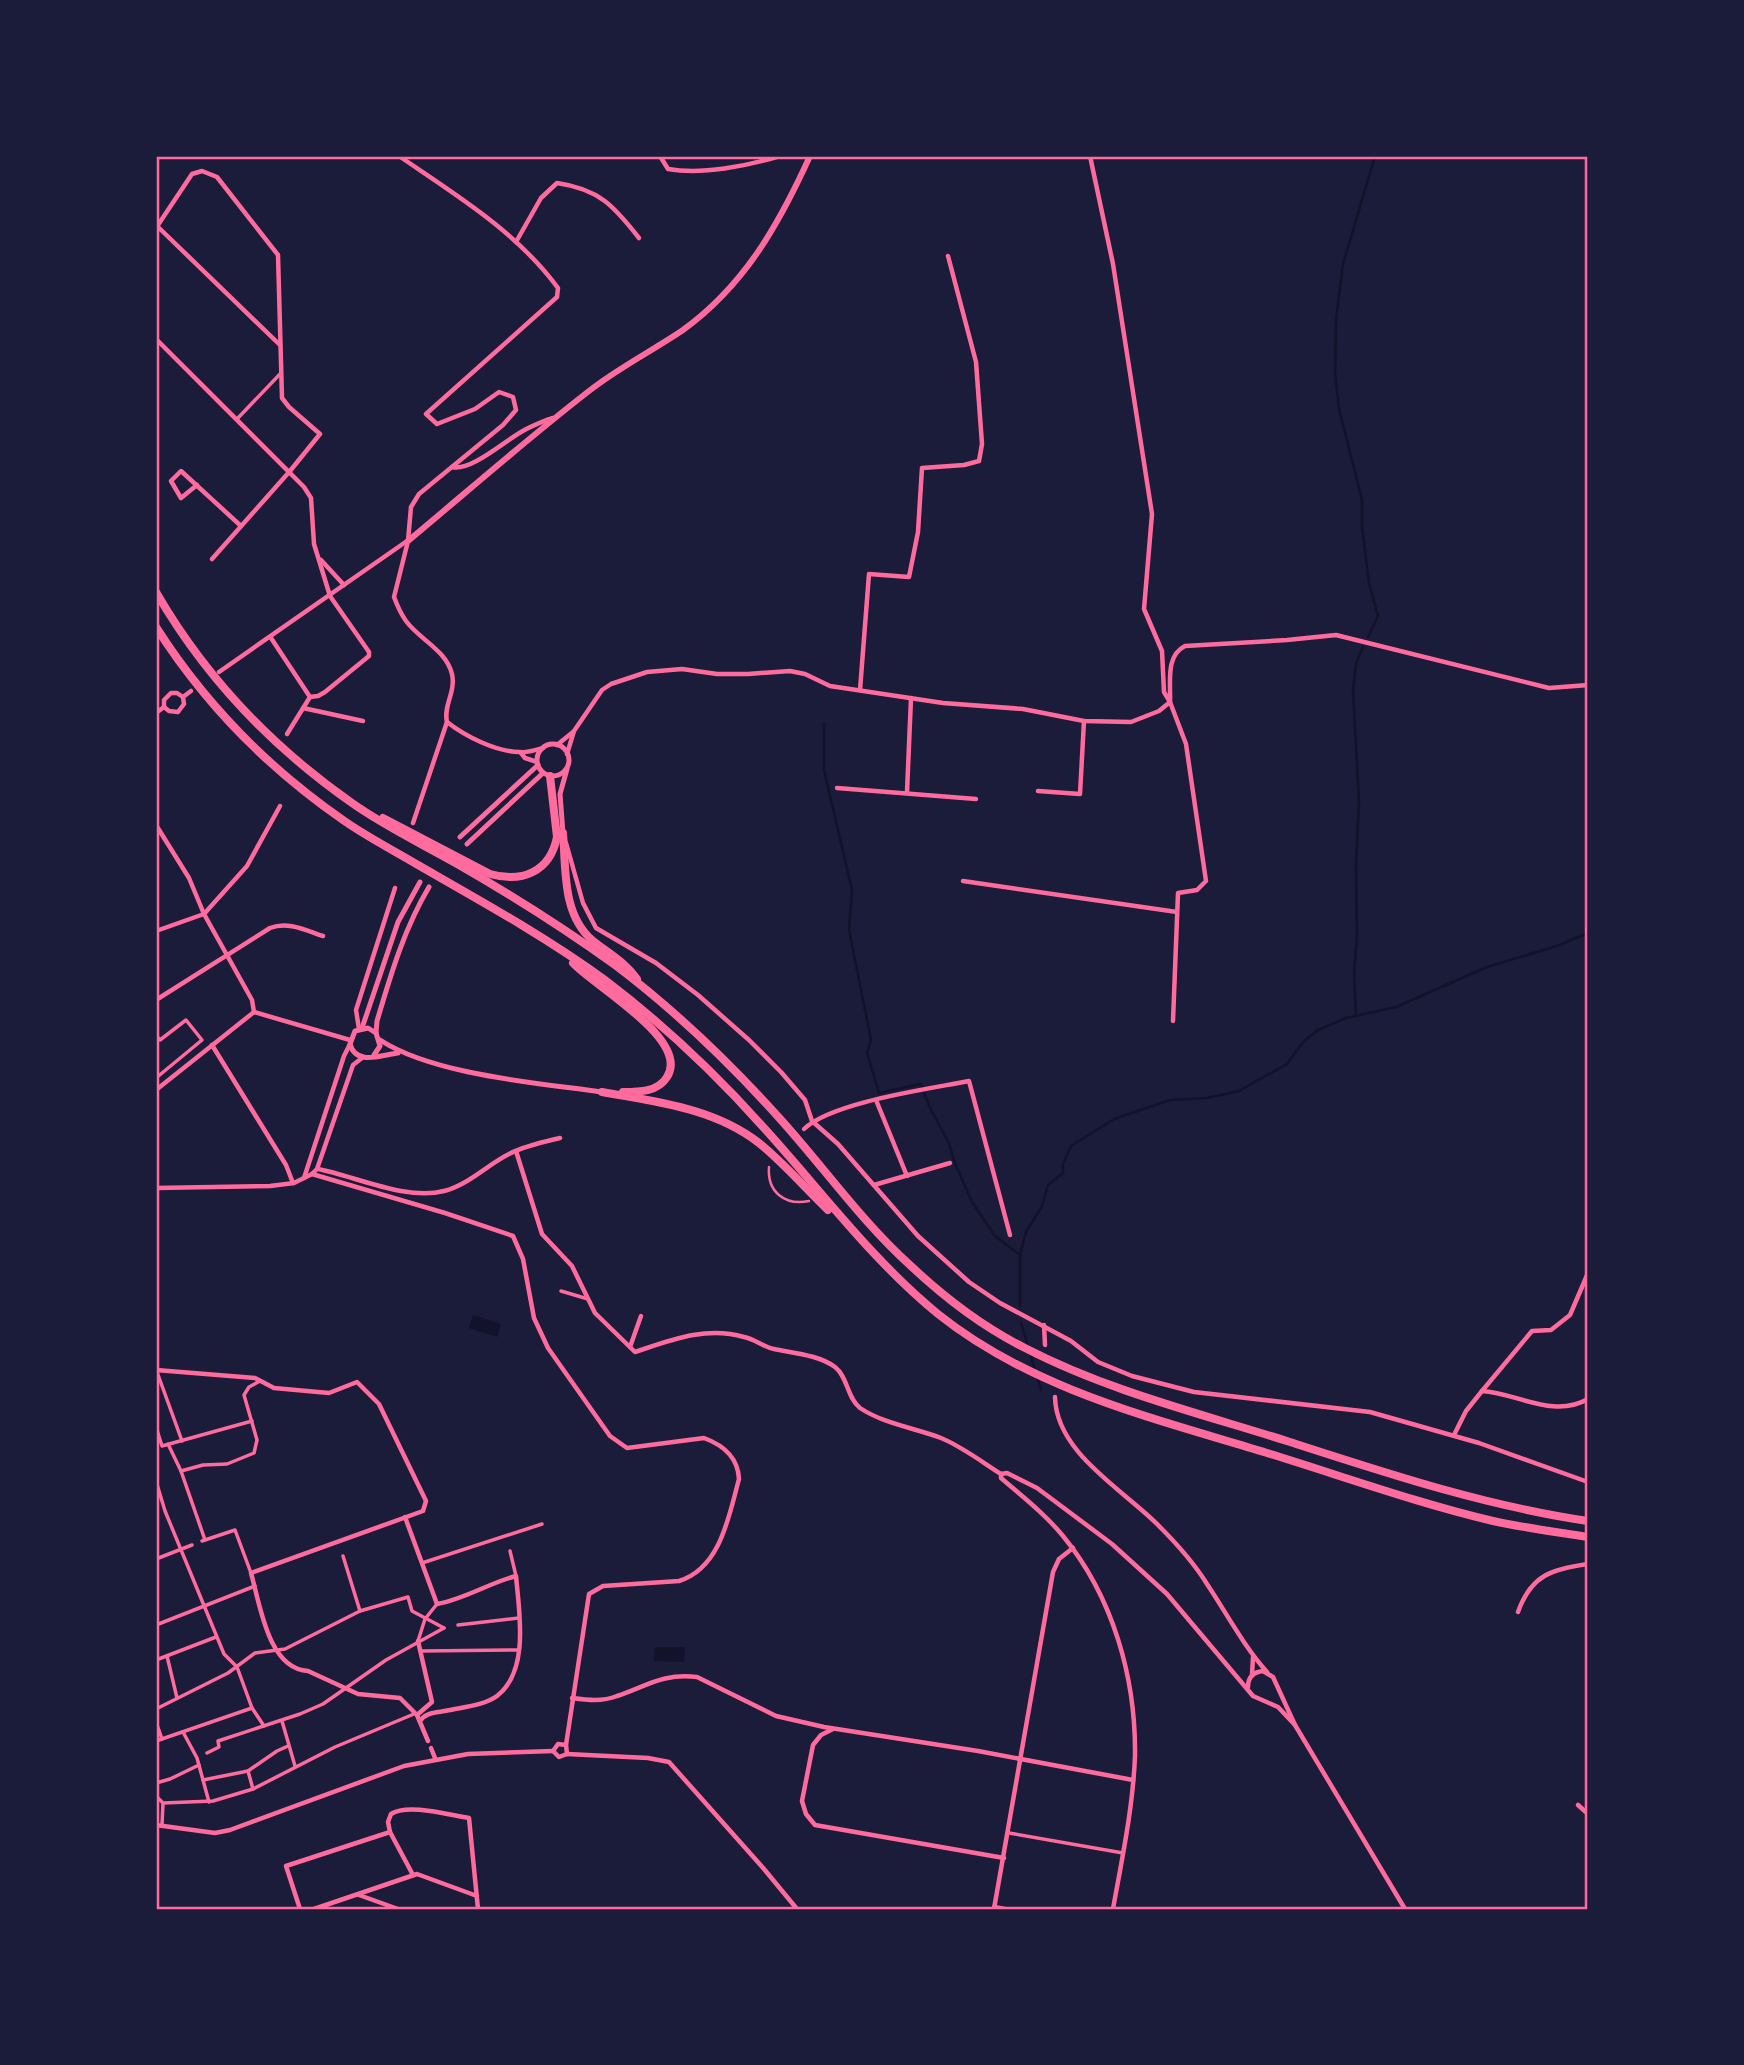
<svg xmlns="http://www.w3.org/2000/svg" width="1744" height="2065" font-family="'DejaVu Sans',sans-serif">
	<rect width="100%" height="100%" fill="#1b1b3a"/>
	<g fill="#12122b">
		<polygon points="473,1315 501,1324 497,1337 469,1328"/>
		<polygon points="655,1647 685,1647 684,1662 654,1661"/>
	</g>
	<g fill="none" stroke-linecap="round" stroke-linejoin="round">
		<g stroke="#12122b" stroke-width="2.5">
			<polyline points="1368,637 1378,616 1369,583 1362,527 1362,500 1339,409 1335,373 1336,319 1343,264 1375,156"/>
			<polyline points="824,723 824,770 852,890 849,930 871,1040 867,1053 879,1093 921,1084 923,1088"/>
			<polyline points="1356,1016 1354,972 1357,937 1356,865 1359,801 1353,691 1356,664 1363,647"/>
			<polyline points="924,1093 930,1108 949,1143 954,1161 972,1202 995,1236 1020,1255"/>
			<polyline points="1020,1306 1020,1255 1026,1232 1042,1206 1048,1185 1063,1173 1063,1164 1071,1146 1114,1119 1170,1100 1207,1098 1239,1091 1287,1064 1303,1042 1318,1030 1346,1018 1396,1007 1487,967 1557,946 1588,933"/>
			<polyline points="1021,1323 1028,1346"/>
			<polyline points="1030,1353 1035,1370"/>
			<polyline points="1037,1376 1041,1390"/>
		</g>
		<path stroke="#ff6b9d" stroke-width="2.5" d="M769 1167C767 1192 785 1206 809 1201"/>
		<g stroke="#ff6b9d" stroke-width="3.5">
			<polyline points="237,419 281,373"/>
			<polyline points="156,1035 160,1040 186,1020 202,1040 156,1078"/>
			<polyline points="561,1291 588,1299"/>
			<polyline points="157,1372 182,1441"/>
			<polyline points="156,1427 162,1446 252,1421"/>
			<polyline points="168,1444 181,1471 205,1540"/>
			<polyline points="181,1471 203,1465 227,1464 254,1453 257,1440 244,1395 249,1387 260,1381"/>
			<polyline points="156,1481 165,1511 224,1654 237,1667 252,1708 264,1726"/>
			<polyline points="202,1541 235,1530 251,1573"/>
			<polyline points="510,1551 516,1576"/>
			<polyline points="343,1556 360,1611"/>
			<polyline points="156,1559 192,1545"/>
			<polyline points="422,1563 542,1524"/>
			<polyline points="156,1625 255,1586"/>
			<polyline points="458,1625 519,1618"/>
			<polyline points="418,1641 425,1619 437,1604"/>
			<polyline points="421,1651 519,1650"/>
			<polyline points="167,1656 177,1698"/>
			<polyline points="156,1660 216,1637"/>
			<polyline points="156,1709 228,1673 255,1653 285,1649 360,1611 408,1597 412,1611 444,1628"/>
			<polyline points="282,1721 295,1766"/>
			<polyline points="156,1722 162,1739"/>
			<polyline points="183,1732 197,1758 209,1802"/>
			<polyline points="156,1741 252,1708"/>
			<polyline points="207,1753 219,1747 218,1741 300,1714 323,1704 386,1660 444,1628"/>
			<polyline points="248,1771 253,1789"/>
			<polyline points="203,1780 248,1771 277,1751 288,1746"/>
			<polyline points="156,1783 170,1779 199,1765"/>
			<polyline points="156,1796 163,1803 213,1801 253,1789 335,1747 414,1714"/>
			<polyline points="162,1825 163,1803"/>
			<polyline points="1009,1833 1123,1853"/>
		</g>
		<g stroke="#ff6b9d" stroke-width="4.5">
			<path d="M399 156C456 195 516 231 558 288L557 297 426 414 437 424 475 409 499 392 513 397 516 410 503 425 419 494 411 507 408 541 394 597C397 605 401 614 406 621 420 640 446 650 452 674 456 692 443 706 447 722L413 823"/>
			<path d="M660 156 668 169C702 175 747 166 780 156"/>
			<polyline points="1090,156 1113,264 1152,514 1144,609 1162,651 1164,692 1170,702 1186,744 1206,881 1197,890 1178,893 1173,1021"/>
			<polyline points="157,226 280,345"/>
			<polyline points="156,228 192,174 202,171 217,177 278,255 282,398 289,407 320,434 290,471 212,559"/>
			<path d="M516 242 541 198 557 183C599 189 614 206 639 238"/>
			<polyline points="156,339 304,487 311,498 314,544 330,596 369,652 369,656 325,692 318,696 310,697"/>
			<path d="M452 467C470 472 505 441 521 432 531 426 542 422 552 418"/>
			<polyline points="197,485 181,498 171,481 181,471 241,526"/>
			<polyline points="321,560 344,585"/>
			<polyline points="271,638 310,697 287,734"/>
			<polyline points="219,672 407,541"/>
			<polyline points="860,690 869,574 909,577 918,532 922,468 964,465 979,461 982,444 976,362 948,256"/>
			<polyline points="183,697 191,691"/>
			<polyline points="164,707 169,711 178,712 184,704 183,697"/>
			<polyline points="164,707 164,700 171,693 177,693 183,697"/>
			<polyline points="303,708 363,721"/>
			<polyline points="156,713 164,707"/>
			<path d="M447 722C465 736 496 752 520 752 527 753 536 750 543 748"/>
			<polyline points="557,745 573,732"/>
			<polyline points="521,753 525,758 537,762"/>
			<path d="M567 754 574 731 602 690 611 684 647 672 682 669 717 674H748L790 671 805 674 830 686 943 703 1023 709 1084 721 1131 722 1159 711 1170 702C1171 683 1165 656 1185 646L1287 640 1336 635 1549 688 1588 685"/>
			<polyline points="837,788 976,799"/>
			<polyline points="1038,791 1080,794 1084,721"/>
			<polyline points="907,792 911,698"/>
			<polyline points="156,825 189,878 204,914 252,1000 254,1012"/>
			<polyline points="566,843 583,903 596,928 656,963 698,995 749,1040 781,1072 805,1100 812,1121 838,1144 918,1236 969,1282 1000,1303 1071,1341 1098,1362 1132,1376 1194,1392 1370,1412 1479,1443 1588,1482"/>
			<polyline points="963,881 1177,912"/>
			<polyline points="156,931 204,914 247,866 280,806"/>
			<path d="M156 1000 270 928C288 921 305 930 323 936"/>
			<polyline points="254,1012 350,1040"/>
			<polyline points="359,1029 356,1010 395,888"/>
			<polyline points="212,1045 286,1165 293,1183"/>
			<polyline points="156,1090 254,1012"/>
			<polyline points="876,1100 907,1176"/>
			<path d="M804 1129C832 1102 929 1089 969 1081L1010 1235"/>
			<path d="M516 1151 542 1234 572 1266 595 1313 635 1352C671 1340 706 1326 744 1337 755 1339 763 1347 774 1349 793 1353 819 1355 835 1367 848 1377 847 1398 860 1408 884 1424 915 1428 941 1438 961 1446 982 1462 1001 1474V1478C1023 1497 1045 1514 1063 1536 1113 1597 1136 1678 1135 1756 1133 1807 1122 1859 1113 1909"/>
			<path d="M318 1169C355 1176 406 1201 444 1191 468 1185 487 1165 509 1154 524 1146 543 1142 560 1138"/>
			<path d="M312 1174 445 1213 513 1236 523 1259 534 1318 548 1348 610 1436 627 1448 704 1438C723 1445 738 1458 739 1479 729 1515 721 1568 679 1581L603 1586 589 1594 566 1745 567 1754"/>
			<polyline points="304,1178 344,1056 350,1044"/>
			<polyline points="874,1185 950,1163"/>
			<polyline points="156,1188 270,1186 294,1183 312,1174 317,1169 353,1065 362,1058"/>
			<polyline points="1044,1325 1045,1345"/>
			<polyline points="630,1347 641,1316"/>
			<path d="M156 1370 255 1378 274 1388 329 1393 357 1382 379 1404 426 1501 423 1511 251 1573C260 1604 268 1669 308 1671L358 1694 400 1698 417 1715 428 1741"/>
			<polyline points="1482,1391 1532,1331 1551,1330 1570,1315 1588,1273"/>
			<path d="M1055 1397C1056 1453 1124 1490 1159 1526 1177 1544 1194 1563 1207 1584 1227 1614 1243 1645 1267 1672"/>
			<path d="M1454 1435 1466 1411 1482 1391C1517 1393 1553 1419 1588 1399"/>
			<polyline points="1001,1474 1007,1473 1037,1488 1112,1544 1167,1594 1253,1696 1278,1707 1295,1725"/>
			<path d="M405 1517 437 1604C465 1599 489 1583 516 1576 519 1611 530 1671 497 1696 485 1705 464 1707 450 1710 438 1713 427 1711 420 1721"/>
			<path d="M1518 1612C1531 1575 1552 1569 1588 1564"/>
			<polyline points="1252,1675 1253,1657"/>
			<path d="M1248 1687C1248 1677 1254 1672 1263 1671L1273 1677 1295 1725 1405 1909"/>
			<path d="M572 1698C587 1700 602 1702 617 1696 647 1686 663 1673 697 1677L776 1716 824 1727 978 1751 1133 1780"/>
			<polyline points="417,1715 432,1702 418,1641"/>
			<polyline points="833,1729 821,1735 813,1745 802,1801 806,1814 815,1825 1004,1858"/>
			<polyline points="431,1748 435,1758"/>
			<polyline points="553,1751 559,1757 567,1754"/>
			<polyline points="553,1751 558,1744 566,1745"/>
			<polyline points="567,1754 648,1758 669,1762 764,1869 797,1909"/>
			<polyline points="1578,1805 1588,1814"/>
			<polyline points="156,1825 215,1833 230,1830 404,1766 468,1754 553,1751"/>
			<polyline points="390,1832 413,1875"/>
			<polyline points="359,1895 398,1909"/>
			<polyline points="994,1907 1005,1909"/>
			<path d="M300 1909 286 1866 390 1832 388 1822 391 1814C408 1803 449 1815 469 1818L478 1909"/>
			<polyline points="314,1909 417,1874 477,1896"/>
			<polyline points="994,1909 1053,1572 1059,1559 1073,1548"/>
		</g>
		<g stroke="#ff6b9d" stroke-width="5">
			<circle cx="553" cy="760" r="16"/>
			<polyline points="563,833 560,794 567,769"/>
			<polyline points="460,837 538,765"/>
			<polyline points="467,844 543,773"/>
			<polyline points="362,1028 398,922 420,882"/>
			<path d="M376 1033 377 1021C391 974 404 929 429 887"/>
			<path d="M380 1040C434 1075 538 1083 602 1092"/>
			<path d="M374 1055 380 1046 376 1033 368 1028 355 1031 350 1044C356 1066 381 1055 398 1053"/>
		</g>
		<path stroke="#ff6b9d" stroke-width="6" d="M408 541C468 491 527 439 589 391 618 368 652 351 683 330 745 285 779 224 810 156"/>
		<g stroke="#ff6b9d" stroke-width="8">
			<path d="M156 592C205 677 272 747 352 803 386 827 424 845 459 865 513 896 565 929 615 965 676 1011 731 1064 782 1121 825 1169 863 1223 911 1266 945 1298 983 1327 1025 1348 1108 1391 1202 1414 1290 1442 1389 1474 1486 1506 1588 1521"/>
			<path d="M156 627C205 704 268 768 343 820 367 837 393 850 418 865 481 901 546 937 605 980 663 1024 716 1074 765 1129 822 1192 872 1260 938 1314 1033 1390 1153 1418 1267 1453 1342 1476 1417 1503 1493 1521 1525 1528 1557 1532 1588 1537"/>
			<path d="M383 818 490 874C522 883 550 872 557 837L550 776"/>
			<path d="M563 833C566 869 562 914 592 940 608 953 625 962 637 979"/>
			<path d="M573 963C594 986 691 1040 667 1077 658 1092 639 1092 623 1092"/>
			<path d="M602 1092C657 1102 714 1108 759 1143 784 1163 805 1188 828 1210"/>
		</g>
	</g>
	<rect width="1744" height="2065" fill="none" stroke="#1b1b3a" stroke-width="315"/>
	<rect x="158" y="158" width="1428" height="1750" fill="none" stroke="#ff6b9d" stroke-width="2.5"/>
</svg>
